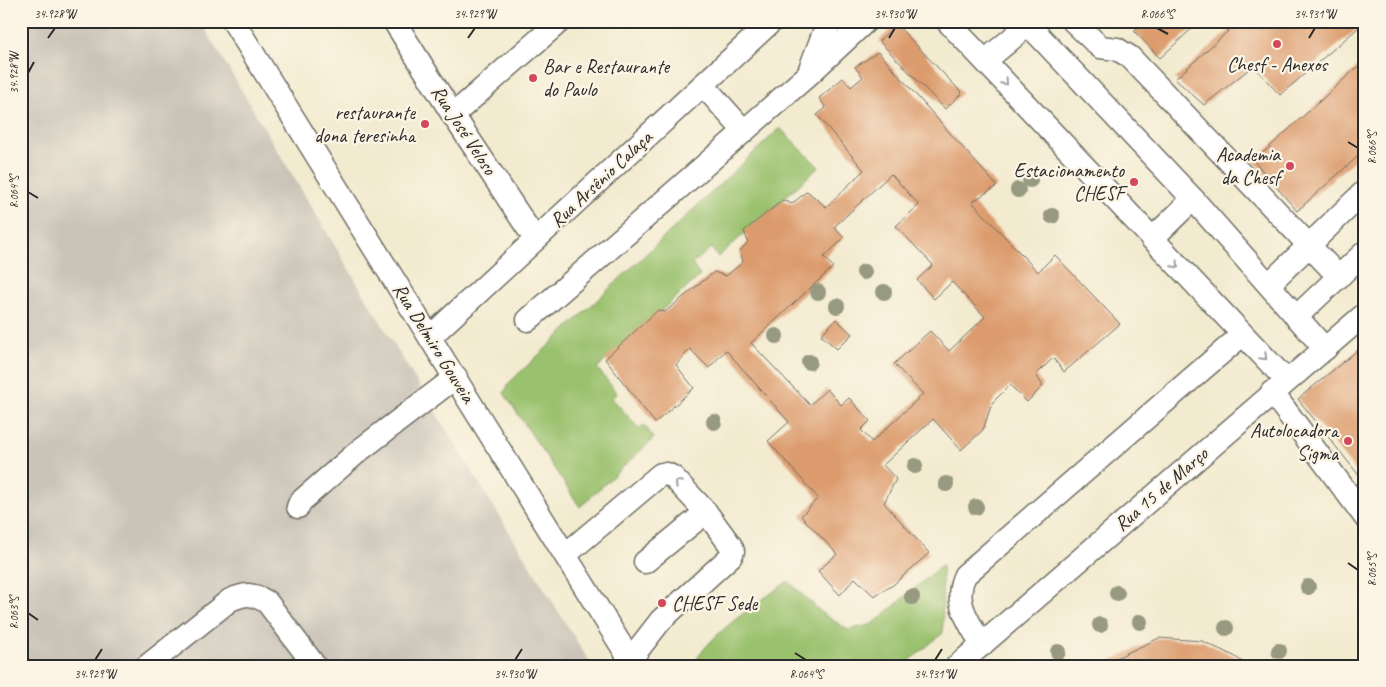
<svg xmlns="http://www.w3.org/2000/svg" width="1386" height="687" font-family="Caveat,sans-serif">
	<rect width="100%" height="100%" fill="#fcf5e5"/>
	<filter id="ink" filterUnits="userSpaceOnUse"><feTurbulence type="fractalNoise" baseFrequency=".02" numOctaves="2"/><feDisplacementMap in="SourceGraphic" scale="10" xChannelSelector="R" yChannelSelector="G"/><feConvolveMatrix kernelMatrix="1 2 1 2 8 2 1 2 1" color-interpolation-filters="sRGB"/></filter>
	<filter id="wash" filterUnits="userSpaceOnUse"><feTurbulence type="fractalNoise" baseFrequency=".0096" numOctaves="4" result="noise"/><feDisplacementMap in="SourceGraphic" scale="20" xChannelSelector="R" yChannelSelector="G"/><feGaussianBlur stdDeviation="1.12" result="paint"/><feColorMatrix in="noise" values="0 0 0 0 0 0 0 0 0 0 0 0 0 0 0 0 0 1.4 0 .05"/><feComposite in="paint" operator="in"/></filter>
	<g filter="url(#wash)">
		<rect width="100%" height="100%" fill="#f3ebd0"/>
		<polygon fill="#c9c3b8" points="21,21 200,21 407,366 592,666 21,666"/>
		<g fill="#9ac16d" stroke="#62764c">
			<polygon points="780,128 819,167 718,257 711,248 692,264 700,276 597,368 617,393 612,398 639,429 644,425 654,438 580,507 504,393 510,382"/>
			<path d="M942 565 943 633 903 666H693C709 633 759 603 788 581L822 613 848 630 873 624Z"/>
		</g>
		<g id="blocks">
			<g fill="#dc9b6d" fill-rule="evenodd">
				<polygon points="1145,21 1200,21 1160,58 1134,31"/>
				<polygon points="1239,21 1365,21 1365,22 1280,95 1253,66 1204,105 1175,79"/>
				<polygon points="896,24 962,93 945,109 879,41"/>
				<path d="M878 52 997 186 972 202 1038 272 1055 255 1120 324 1064 372 1053 358 1036 375 1043 386 1027 402 1010 385 992 403 983 430 961 450 933 419 883 465 896 479 884 503 929 553 893 585 874 596 855 578 840 595 818 571 837 554 801 516 818 498 768 441 789 422 726 350 709 368 690 349 676 365 694 388 655 423 605 359 658 310 665 312 714 272 726 276 743 262 740 251 748 242 744 231 783 200 792 204 807 191 826 207 864 170 817 115 826 108 819 98 843 78 851 87 863 77 855 67ZM891 174 919 205 896 226 933 265 917 280 934 299 952 282 985 317 949 351 930 331 894 364 923 394 872 442 861 430 870 421 849 398 841 405 827 389 810 405 751 343 833 267 824 257 844 238 834 227Z"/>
				<polygon points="1365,60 1365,150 1297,211 1254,161"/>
				<polygon points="836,319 852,334 837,349 821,335"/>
				<polygon points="1365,344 1365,483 1298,399"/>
				<polygon points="1159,638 1202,641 1234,656 1248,666 1099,666"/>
			</g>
		</g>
	</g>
	<g filter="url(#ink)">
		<use href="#blocks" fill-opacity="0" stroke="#716e65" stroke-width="1"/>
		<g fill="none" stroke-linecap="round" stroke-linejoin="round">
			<defs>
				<g id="minor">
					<polyline points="233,21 634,666"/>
					<polyline points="394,21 453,115 535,239"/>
					<polyline points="947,21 1286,380"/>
					<polyline points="1025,21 1193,199 1325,349"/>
					<polyline points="1073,21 1100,47 1117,49 1130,57 1339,277"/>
					<polyline points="985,61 1028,25"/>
					<polyline points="810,69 823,35 832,21"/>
					<polyline points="703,85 744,131"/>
					<polyline points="453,115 560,21"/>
					<polyline points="1152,239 1193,199"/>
					<polyline points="1269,284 1365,191"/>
					<polyline points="1296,317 1365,252"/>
					<polyline points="528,320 807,76 866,21"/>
					<polyline points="430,337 772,21"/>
					<polyline points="1272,392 1365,517"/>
					<polyline points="298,507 300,502 360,450 456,377"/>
					<polyline points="565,555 661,474 667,474 673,477 706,512 731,546 733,551 731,556 661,620 630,660"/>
					<polyline points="645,562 706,512"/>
					<path d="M982 645C969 622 952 601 965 575L1242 335"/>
					<path d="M147 666 230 600C247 593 251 593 267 602L315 666"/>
					<polyline points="957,666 1365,314"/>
				</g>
			</defs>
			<use href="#minor" stroke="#716e65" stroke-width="25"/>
			<use href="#minor" stroke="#fff" stroke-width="22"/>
		</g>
		<g fill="#979a80">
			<circle cx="1030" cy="180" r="8"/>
			<circle cx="1018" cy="190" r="8"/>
			<circle cx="1052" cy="216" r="8"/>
			<circle cx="864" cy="272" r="8"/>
			<circle cx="818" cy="292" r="8"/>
			<circle cx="884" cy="292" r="8"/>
			<circle cx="837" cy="306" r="8"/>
			<circle cx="776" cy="336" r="8"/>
			<circle cx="809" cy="362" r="8"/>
			<circle cx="714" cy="422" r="8"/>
			<circle cx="915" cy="466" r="8"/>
			<circle cx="946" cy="484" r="8"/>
			<circle cx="976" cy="507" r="8"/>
			<circle cx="1308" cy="587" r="8"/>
			<circle cx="1117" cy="593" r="8"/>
			<circle cx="912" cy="597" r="8"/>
			<circle cx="1140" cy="622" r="8"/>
			<circle cx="1100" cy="625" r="8"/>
			<circle cx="1226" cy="628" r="8"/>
			<circle cx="1279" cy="651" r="8"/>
			<circle cx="1058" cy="652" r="8"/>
		</g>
		<defs><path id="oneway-chevron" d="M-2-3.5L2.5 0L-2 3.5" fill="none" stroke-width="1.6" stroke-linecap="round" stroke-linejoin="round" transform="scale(1.25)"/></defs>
		<g stroke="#a0a0a0">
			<use href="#oneway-chevron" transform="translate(1005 82) rotate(47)"/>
			<use href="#oneway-chevron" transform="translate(1176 265) rotate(47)"/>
			<use href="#oneway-chevron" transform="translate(1264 357) rotate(45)"/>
			<use href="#oneway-chevron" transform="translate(678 483) rotate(-134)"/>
		</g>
	</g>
	<path fill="none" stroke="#2b2b2b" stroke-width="2" d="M1157 28 1168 34M48 38 55 28M468 38 475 28M889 38 895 28M1309 38 1315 28M28 73 34 62M1348 142 1358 148M28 192 38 198M1348 563 1358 570M28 613 38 620M795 653 806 660M95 660 102 649M515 660 522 649M935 660 942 649"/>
	<g fill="#d1495b" stroke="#fcf5e5" stroke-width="2">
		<circle cx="1277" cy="44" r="5"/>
		<circle cx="533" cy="78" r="5"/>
		<circle cx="425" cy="124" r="5"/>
		<circle cx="1290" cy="166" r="5"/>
		<circle cx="1134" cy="182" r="5"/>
		<circle cx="1348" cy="441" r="5"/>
		<circle cx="662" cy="603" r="5"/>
	</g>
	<g text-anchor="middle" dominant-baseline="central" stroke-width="4.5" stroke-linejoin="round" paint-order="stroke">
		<g font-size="20" fill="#2b2b2b" stroke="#fcf5e5" text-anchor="end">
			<text x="1277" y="64" text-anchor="middle">Chesf - Anexos</text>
			<text x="543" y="66" text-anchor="start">Bar e Restaurante<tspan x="543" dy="23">do Paulo</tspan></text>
			<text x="415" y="112">restaurante<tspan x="415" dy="23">dona teresinha</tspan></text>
			<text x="1280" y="154">Academia<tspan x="1280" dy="23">da Chesf</tspan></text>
			<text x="1124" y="170">Estacionamento<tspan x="1124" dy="23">CHESF</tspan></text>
			<text x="1338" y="430">Autolocadora<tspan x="1338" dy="23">Sigma</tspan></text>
			<text x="672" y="603" text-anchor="start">CHESF Sede</text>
		</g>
		<g font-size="20" fill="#2b2b2b" stroke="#fcf5e5">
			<text transform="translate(464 130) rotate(57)">Rua José Veloso</text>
			<text transform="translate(601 179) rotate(-43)">Rua Arsênio Calaça</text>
			<text transform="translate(434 343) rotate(58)">Rua Delmiro Gouveia</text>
			<text transform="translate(1161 489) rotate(-41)">Rua 15 de Março</text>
		</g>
	</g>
	<rect width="1386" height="687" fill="none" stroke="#fcf5e5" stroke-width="55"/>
	<rect x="28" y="28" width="1330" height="632" fill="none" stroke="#2b2b2b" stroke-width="2"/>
	<g font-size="12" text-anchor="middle" fill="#2b2b2b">
		<text x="55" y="18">34.928°W</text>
		<text x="475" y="18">34.929°W</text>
		<text x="895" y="18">34.930°W</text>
		<text x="1157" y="18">8.066°S</text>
		<text x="1315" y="18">34.931°W</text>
		<text transform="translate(14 73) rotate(-90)" y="4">34.928°W</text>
		<text transform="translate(1372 148) rotate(-90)" y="4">8.066°S</text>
		<text transform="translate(14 192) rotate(-90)" y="4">8.064°S</text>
		<text transform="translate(1372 570) rotate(-90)" y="4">8.065°S</text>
		<text transform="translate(14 613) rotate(-90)" y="4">8.063°S</text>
		<text x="95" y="678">34.929°W</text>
		<text x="515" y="678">34.930°W</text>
		<text x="806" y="678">8.064°S</text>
		<text x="935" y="678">34.931°W</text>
	</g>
</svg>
